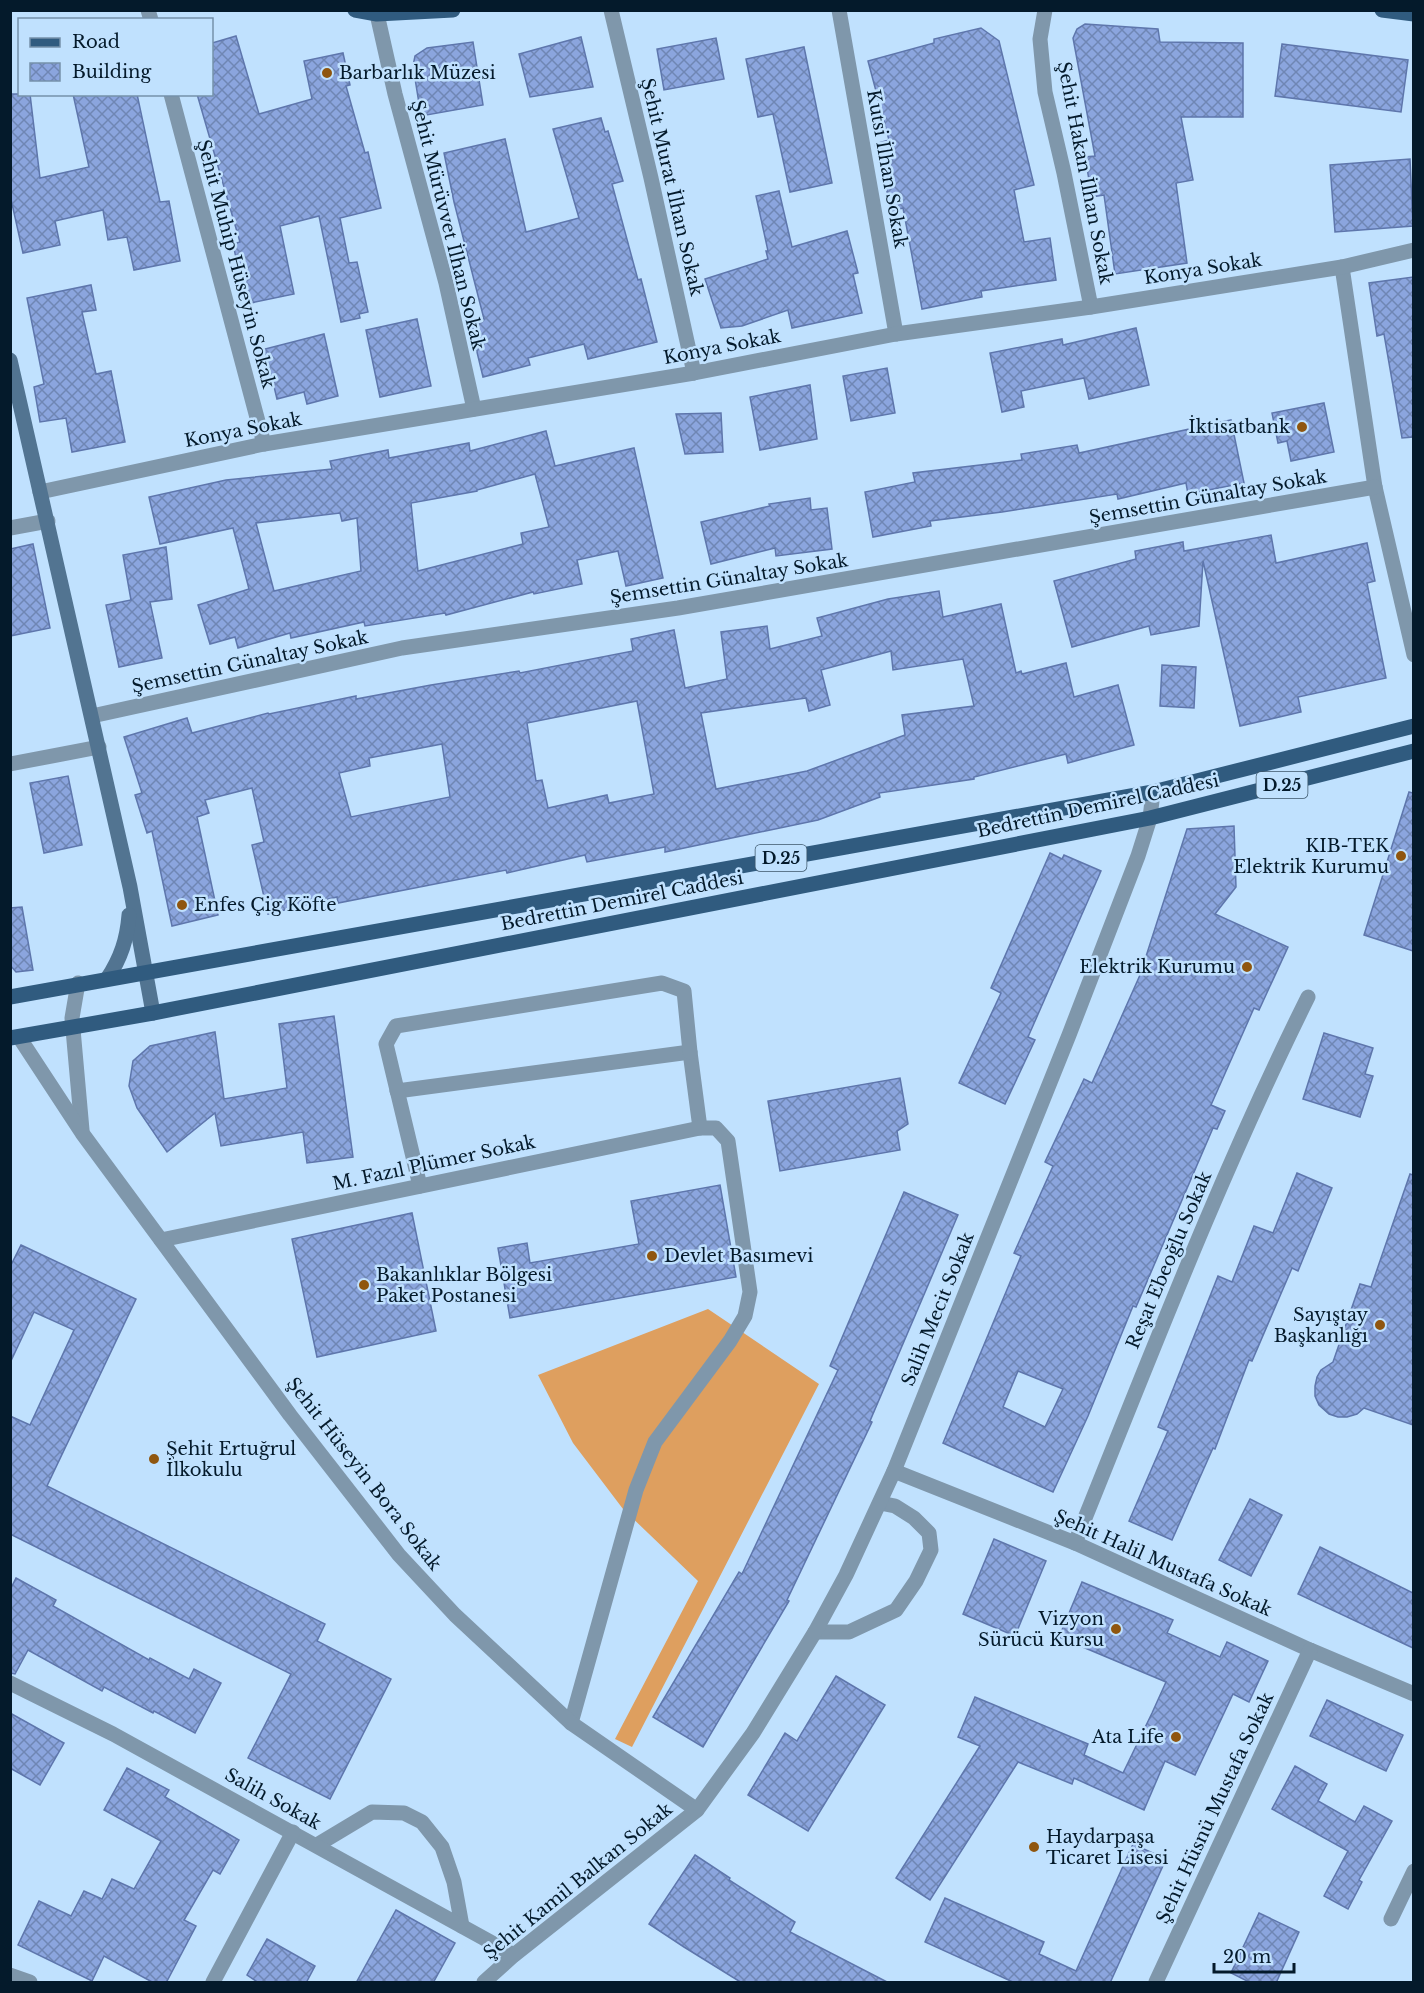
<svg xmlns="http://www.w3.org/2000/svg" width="1424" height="1993" font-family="'Libre Baskerville',serif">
	<defs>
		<pattern id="building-cross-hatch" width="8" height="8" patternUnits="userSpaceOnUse" patternTransform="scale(1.5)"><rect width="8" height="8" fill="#8ba5de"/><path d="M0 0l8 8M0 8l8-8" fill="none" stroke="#6f86b4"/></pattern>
	</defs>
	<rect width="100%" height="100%" fill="#c0e1fe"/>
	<polygon fill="#de9f5f" points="708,1309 819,1384 632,1747 615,1739 698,1581 623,1509 573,1443 538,1375"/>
	<g fill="url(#building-cross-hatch)" stroke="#5e76ac" stroke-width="1.5" fill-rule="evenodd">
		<polygon points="1085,24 1158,29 1160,42 1243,43 1243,117 1181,117 1193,180 1176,183 1187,263 1115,274 1104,195 1092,197 1085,157 1095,156 1073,38 1077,29"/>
		<polygon points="981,28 999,41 1034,185 1014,190 1024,242 1050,238 1056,280 981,291 982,297 922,309 903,208 892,211 875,144 889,140 868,61 934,43 934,39"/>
		<polygon points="236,36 259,114 312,99 304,61 343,53 350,85 346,86 365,153 368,152 381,208 340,218 349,263 357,262 368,312 359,314 360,318 341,322 319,216 280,226 294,294 246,304 233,244 240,242 197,94 212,94 212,43"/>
		<polygon points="581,37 593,87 530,97 519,54"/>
		<polygon points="716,38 724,79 664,90 657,49"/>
		<polygon points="473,42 483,105 421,116 413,66 415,56 427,48"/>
		<polygon points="1282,44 1408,60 1401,112 1275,96"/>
		<polygon points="804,47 832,183 790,192 773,114 758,117 746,59"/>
		<polygon points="10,94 30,94 40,178 89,167 73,94 137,94 160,202 169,201 180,261 134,270 127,237 108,240 103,210 55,221 60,245 23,253 10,195"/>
		<polygon points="601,118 605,132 608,131 623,181 612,184 638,280 641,279 657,342 588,359 584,344 528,358 530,365 483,377 470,323 484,319 454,202 444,153 505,139 526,232 579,218 553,129"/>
		<polygon points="1410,159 1413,226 1335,232 1330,165"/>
		<polygon points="779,191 792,247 847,231 858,273 853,274 862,313 792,328 788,310 742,326 721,328 705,279 768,259 766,251 768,251 756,196"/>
		<polygon points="1413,277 1413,437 1402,438 1384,334 1377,336 1369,283"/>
		<polygon points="91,285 96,310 82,312 96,374 111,371 125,442 72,452 66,418 40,422 34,387 44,384 27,298"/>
		<polygon points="417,319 431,386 380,397 366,330"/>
		<polygon points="1136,328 1149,385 1089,399 1084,378 1021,391 1024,407 1002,412 990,353 1062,339 1063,345"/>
		<polygon points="324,334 338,396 307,404 304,392 277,399 265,349"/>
		<polygon points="887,368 895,413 851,421 843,376"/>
		<polygon points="810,385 817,439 760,450 750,397"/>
		<polygon points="1324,403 1334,452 1291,461 1287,441 1278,443 1272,413"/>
		<polygon points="721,413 723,452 685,454 676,414"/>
		<polygon points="1231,420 1244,483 1188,494 1186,483 1118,499 1117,494 1002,512 930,521 931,526 873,537 865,492 915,482 913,473 1022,460 1021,454 1077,445 1079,453"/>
		<path d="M546 431 555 466 634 448 663 578 626 586 618 551 577 560 582 584 534 594 533 592 446 615 445 613 365 626 364 622 291 638 290 633 238 648 235 637 210 644 198 605 249 589 233 528 160 544 149 497 226 480 332 469 330 461 388 450 389 458 469 443 470 451ZM535 474 549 527 521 533 523 544 418 571 411 503 477 491V490ZM340 513 342 521 357 518 361 571 274 591 256 523Z"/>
		<polygon points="810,498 811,510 827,508 832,549 776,556 775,548 711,564 701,522 770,506 769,504"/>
		<polygon points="1271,535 1276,563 1367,543 1375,581 1367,583 1386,678 1298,697 1301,712 1240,726 1203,561 1199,626 1151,635 1149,626 1072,647 1054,581 1136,559 1135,551 1183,542 1184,551"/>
		<polygon points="33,544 50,628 10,636 10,549"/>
		<polygon points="166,547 172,599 150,602 162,658 119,667 106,605 131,600 123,555"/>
		<path d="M939 591 943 617 1001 604 1016 673 1021 671 1022 674 1066 663 1074 697 1118 685 1134 745 1068 763 1066 754 974 777V779L879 793 880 797 818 820 665 852V847L587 862 585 855 507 873 506 870 338 903 337 897 268 914 252 845 264 842 252 788 205 800 209 813 197 817 218 915 172 926 152 831 147 833 135 795 142 793 124 737 187 718 192 733 268 713 269 714 356 696V699L431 685 519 671 520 673 633 651 631 639 674 630 685 688 727 679 721 632 767 626 770 649 822 636 817 618 888 599ZM891 651 893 670 963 659 974 706 902 715 905 735 807 771 716 789 701 713 806 698 809 711 830 705 821 670ZM637 701 654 794 609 803 607 795 548 808 542 780 536 781 527 723ZM442 744 450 797 351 817 339 773 370 766 369 758Z"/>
		<polygon points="1162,665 1196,667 1194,708 1160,706"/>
		<polygon points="68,776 82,845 44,853 30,783"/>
		<polygon points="1409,792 1413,793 1413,951 1364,935"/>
		<path d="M1234 826 1236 887 1215 914 1288 947 1259 1010 1254 1008 1211 1105 1225 1111 1217 1129 1213 1128 1136 1307 1133 1306 1088 1416 1053 1492 943 1443 1021 1256 1014 1253 1053 1166 1045 1162 1084 1079 1092 1083 1140 975 1187 829ZM1018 1371 1063 1389 1045 1427 1003 1407Z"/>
		<polygon points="1050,853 1062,859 1064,855 1101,871 1028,1037 1035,1040 1005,1104 959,1083 1001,993 991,988"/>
		<polygon points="22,907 33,970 16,972 10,965 10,908"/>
		<polygon points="334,1016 353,1157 307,1163 303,1132 221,1146 215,1113 167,1152 137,1108 129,1086 133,1061 150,1046 215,1032 224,1099 287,1088 279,1024"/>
		<polygon points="1324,1033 1373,1048 1365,1074 1373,1076 1360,1117 1303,1099"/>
		<polygon points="900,1078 908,1124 897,1131 900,1150 780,1171 768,1101"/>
		<polygon points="1297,1173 1332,1188 1298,1271 1292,1268 1252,1361 1249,1360 1215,1449 1213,1448 1172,1540 1129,1521 1168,1431 1158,1427 1218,1276 1232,1282 1254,1226 1273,1233"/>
		<polygon points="1410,1174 1413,1175 1413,1425 1364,1408 1357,1414 1347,1417 1338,1417 1329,1414 1319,1405 1315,1396 1315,1386 1317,1377 1321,1370 1333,1362 1360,1284 1371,1287"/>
		<polygon points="720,1185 736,1277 510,1318 498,1248 527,1243 530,1263 639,1244 631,1201"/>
		<polygon points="904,1192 958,1215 870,1421 872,1422 787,1600 789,1601 703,1747 653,1717 739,1572 742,1574 838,1370 830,1366"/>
		<polygon points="412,1213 436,1331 317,1357 292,1239"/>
		<polygon points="21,1245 136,1299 47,1486 325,1624 317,1641 391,1679 330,1799 248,1758 291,1674 10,1534 10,1416 30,1425 74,1330 34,1312 10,1363 10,1267"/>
		<polygon points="1250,1499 1282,1515 1251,1576 1219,1560"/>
		<polygon points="994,1539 1046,1561 1015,1636 963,1614"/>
		<polygon points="1320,1547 1413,1593 1413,1648 1298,1594"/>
		<polygon points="16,1578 56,1600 53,1606 149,1660 150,1658 189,1679 194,1669 221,1683 195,1733 154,1711 153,1713 104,1687 102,1691 28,1650 15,1674 10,1673 10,1590"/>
		<polygon points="1082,1582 1173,1620 1167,1633 1220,1657 1227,1642 1268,1661 1249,1702 1233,1694 1195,1775 1165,1761 1144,1810 1074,1778 1072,1784 1018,1762 930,1900 896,1878 980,1746 958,1737 975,1697 1088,1744 1084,1755 1123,1773 1152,1713 1166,1682 1059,1637"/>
		<polygon points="836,1676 885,1705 808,1831 748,1795 785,1733 797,1741"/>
		<polygon points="1327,1700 1403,1735 1386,1771 1310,1736"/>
		<polygon points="10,1713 64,1743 40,1785 10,1768"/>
		<polygon points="1295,1766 1327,1784 1318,1801 1355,1822 1364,1806 1392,1821 1359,1880 1362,1882 1348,1909 1324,1896 1348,1851 1272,1809"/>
		<polygon points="127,1768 169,1790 165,1797 239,1840 220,1874 213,1870 184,1920 196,1926 166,1983 154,1983 104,1956 92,1981 18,1945 39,1901 71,1916 84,1891 102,1899 112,1879 134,1889 161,1841 104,1810"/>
		<polygon points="1133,1844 1166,1859 1110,1983 1015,1983 925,1942 945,1898 1044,1942 1039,1954 1076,1971"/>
		<polygon points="695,1855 730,1878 729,1880 795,1922 790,1932 889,1983 742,1983 684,1947 649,1924"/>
		<polygon points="396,1910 455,1943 433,1983 356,1983"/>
		<polygon points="1259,1913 1299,1932 1276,1983 1251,1983 1231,1973"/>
		<polygon points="267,1939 315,1966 306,1983 259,1983 247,1975"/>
	</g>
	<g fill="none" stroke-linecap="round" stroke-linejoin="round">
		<g stroke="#7f97ab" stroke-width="15">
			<polyline points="397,1091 690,1052 700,1128"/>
			<polyline points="420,1186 386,1044 396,1026 662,983 684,991 690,1052"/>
			<polyline points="161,1240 700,1128 716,1128 728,1141 750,1292 745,1316 730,1341 655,1442 636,1490 571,1723"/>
			<polyline points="815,1632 849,1632 896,1610 916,1581 931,1550 929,1533 914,1518 895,1506 880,1503"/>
			<polyline points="317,1845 372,1812 404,1813 422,1822 442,1847 454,1882 462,1926"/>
		</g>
		<g stroke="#7f97ab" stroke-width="15">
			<polyline points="148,10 151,20"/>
			<polyline points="611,10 651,178 694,373"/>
			<polyline points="839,10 896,334"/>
			<polyline points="1045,10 1040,39 1045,92 1064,173 1091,307"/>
			<polyline points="377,14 395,94 446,283 474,409"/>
			<polyline points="171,94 264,444"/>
			<polyline points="1342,267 1375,487 1414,655"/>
			<polyline points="40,492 264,444 694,373 896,334 1091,307 1342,267 1414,250"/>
			<polyline points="10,528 48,521"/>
			<polyline points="92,716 402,648 678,608 1375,487"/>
			<polyline points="10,764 99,747"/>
			<polyline points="78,983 72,1018 82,1130"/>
			<polyline points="19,1037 82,1133 290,1415 399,1555 455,1615 571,1723 697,1810"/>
			<polyline points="894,1471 1075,1543 1310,1650 1414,1694"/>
			<path d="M1075 1543C1149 1360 1220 1174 1308 997"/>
			<polyline points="10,1683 113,1734 514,1955"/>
			<polyline points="1391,1919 1414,1871"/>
			<polyline points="10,1975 30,1982"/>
			<polyline points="213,1982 293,1832"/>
			<polyline points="484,1982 514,1955 697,1810 753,1733 815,1632 846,1575 894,1471 1069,1035 1138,856 1150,818 1153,792"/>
			<polyline points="1156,1982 1310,1650"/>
		</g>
		<g stroke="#527491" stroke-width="15">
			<polyline points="10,360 130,887 153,1013"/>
			<path d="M107 979C121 958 127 939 129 915"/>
		</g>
		<g stroke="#305b7f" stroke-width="15">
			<polyline points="355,10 377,14 453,10"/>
			<polyline points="1382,10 1414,14"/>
			<polyline points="10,997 1153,792 1414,726"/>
			<polyline points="10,1038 153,1013 1150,818 1414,751"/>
		</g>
	</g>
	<g fill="#8f560f" stroke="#c0e1fe" stroke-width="2">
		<circle cx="327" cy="73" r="6"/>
		<circle cx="1302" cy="427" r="6"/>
		<circle cx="1401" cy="856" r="6"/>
		<circle cx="182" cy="905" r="6"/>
		<circle cx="1247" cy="967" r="6"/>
		<circle cx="652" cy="1256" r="6"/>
		<circle cx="364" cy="1285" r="6"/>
		<circle cx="1380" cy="1325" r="6"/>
		<circle cx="154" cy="1459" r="6"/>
		<circle cx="1116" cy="1629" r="6"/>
		<circle cx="1176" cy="1737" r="6"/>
		<circle cx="1034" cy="1847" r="6"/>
	</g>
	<g text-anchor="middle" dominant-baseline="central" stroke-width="5" stroke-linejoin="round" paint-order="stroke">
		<g fill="#c0e1fe" stroke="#3c566a" stroke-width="1.5">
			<rect x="1256.5" y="772" width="51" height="26" rx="4.5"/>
			<rect x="755.5" y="845" width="51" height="26" rx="4.5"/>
		</g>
		<g font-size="16" font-weight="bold" fill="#041a2b">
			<text x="1282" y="785">D.25</text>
			<text x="781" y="858">D.25</text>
		</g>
		<g font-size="18" fill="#041a2b" stroke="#c0e1fe" text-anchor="start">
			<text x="339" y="73">Barbarlık Müzesi</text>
			<text x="1290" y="427" text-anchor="end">İktisatbank</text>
			<text x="1389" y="846" text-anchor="end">KIB-TEK<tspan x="1389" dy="21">Elektrik Kurumu</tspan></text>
			<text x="194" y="905">Enfes Çig Köfte</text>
			<text x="1235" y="967" text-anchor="end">Elektrik Kurumu</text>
			<text x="664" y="1256">Devlet Basımevi</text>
			<text x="376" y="1275">Bakanlıklar Bölgesi<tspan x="376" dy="21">Paket Postanesi</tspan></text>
			<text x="1368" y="1315" text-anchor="end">Sayıştay<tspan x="1368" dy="21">Başkanlığı</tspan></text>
			<text x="166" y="1449">Şehit Ertuğrul<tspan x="166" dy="21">İlkokulu</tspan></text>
			<text x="1104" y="1619" text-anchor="end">Vizyon<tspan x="1104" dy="21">Sürücü Kursu</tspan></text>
			<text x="1164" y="1737" text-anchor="end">Ata Life</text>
			<text x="1046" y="1837">Haydarpaşa<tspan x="1046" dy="21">Ticaret Lisesi</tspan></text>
		</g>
		<g font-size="18" fill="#041a2b" stroke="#c0e1fe">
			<text transform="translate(887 169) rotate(80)">Kutsi İlhan Sokak</text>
			<text transform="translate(1085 173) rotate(79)">Şehit Hakan İlhan Sokak</text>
			<text transform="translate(672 187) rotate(77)">Şehit Murat İlhan Sokak</text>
			<text transform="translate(448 225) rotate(76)">Şehit Mürüvvet İlhan Sokak</text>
			<text transform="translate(236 264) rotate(75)">Şehit Muhip Hüseyin Sokak</text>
			<text transform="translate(1203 269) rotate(-9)">Konya Sokak</text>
			<text transform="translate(722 347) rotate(-11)">Konya Sokak</text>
			<text transform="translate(243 430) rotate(-11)">Konya Sokak</text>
			<text transform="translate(1208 497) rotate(-10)">Şemsettin Günaltay Sokak</text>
			<text transform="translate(729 579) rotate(-9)">Şemsettin Günaltay Sokak</text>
			<text transform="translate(250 662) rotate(-12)">Şemsettin Günaltay Sokak</text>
			<text transform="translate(1098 806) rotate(-12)">Bedrettin Demirel Caddesi</text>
			<text transform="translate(622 901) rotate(-11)">Bedrettin Demirel Caddesi</text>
			<text transform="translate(434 1163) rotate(-12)">M. Fazıl Plümer Sokak</text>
			<text transform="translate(1169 1260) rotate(-67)">Reşat Ebeoğlu Sokak</text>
			<text transform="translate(938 1309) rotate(-68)">Salih Mecit Sokak</text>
			<text transform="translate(364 1474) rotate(52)">Şehit Hüseyin Bora Sokak</text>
			<text transform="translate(1163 1563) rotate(24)">Şehit Halil Mustafa Sokak</text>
			<text transform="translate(273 1799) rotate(29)">Salih Sokak</text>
			<text transform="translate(1215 1808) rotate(-65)">Şehit Hüsnü Mustafa Sokak</text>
			<text transform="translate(578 1881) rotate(-39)">Şehit Kamil Balkan Sokak</text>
		</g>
	</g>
	<rect width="1424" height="1993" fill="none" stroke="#041a2b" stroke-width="24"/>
	<rect x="18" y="18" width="195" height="78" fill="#c0e1fe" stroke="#7591aa" stroke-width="1.5"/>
	<rect x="30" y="38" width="30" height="9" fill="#305b7f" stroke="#7591aa" stroke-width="1.5"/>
	<text x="72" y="48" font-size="18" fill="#041a2b">Road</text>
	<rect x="30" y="63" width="30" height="18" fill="url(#building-cross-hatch)" stroke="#7591aa" stroke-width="1.5"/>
	<text x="72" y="78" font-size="18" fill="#041a2b">Building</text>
	<path d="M1214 1963v9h80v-9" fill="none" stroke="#041a2b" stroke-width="3"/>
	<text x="1223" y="1963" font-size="18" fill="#041a2b" stroke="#c0e1fe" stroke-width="4.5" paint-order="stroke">20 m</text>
</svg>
